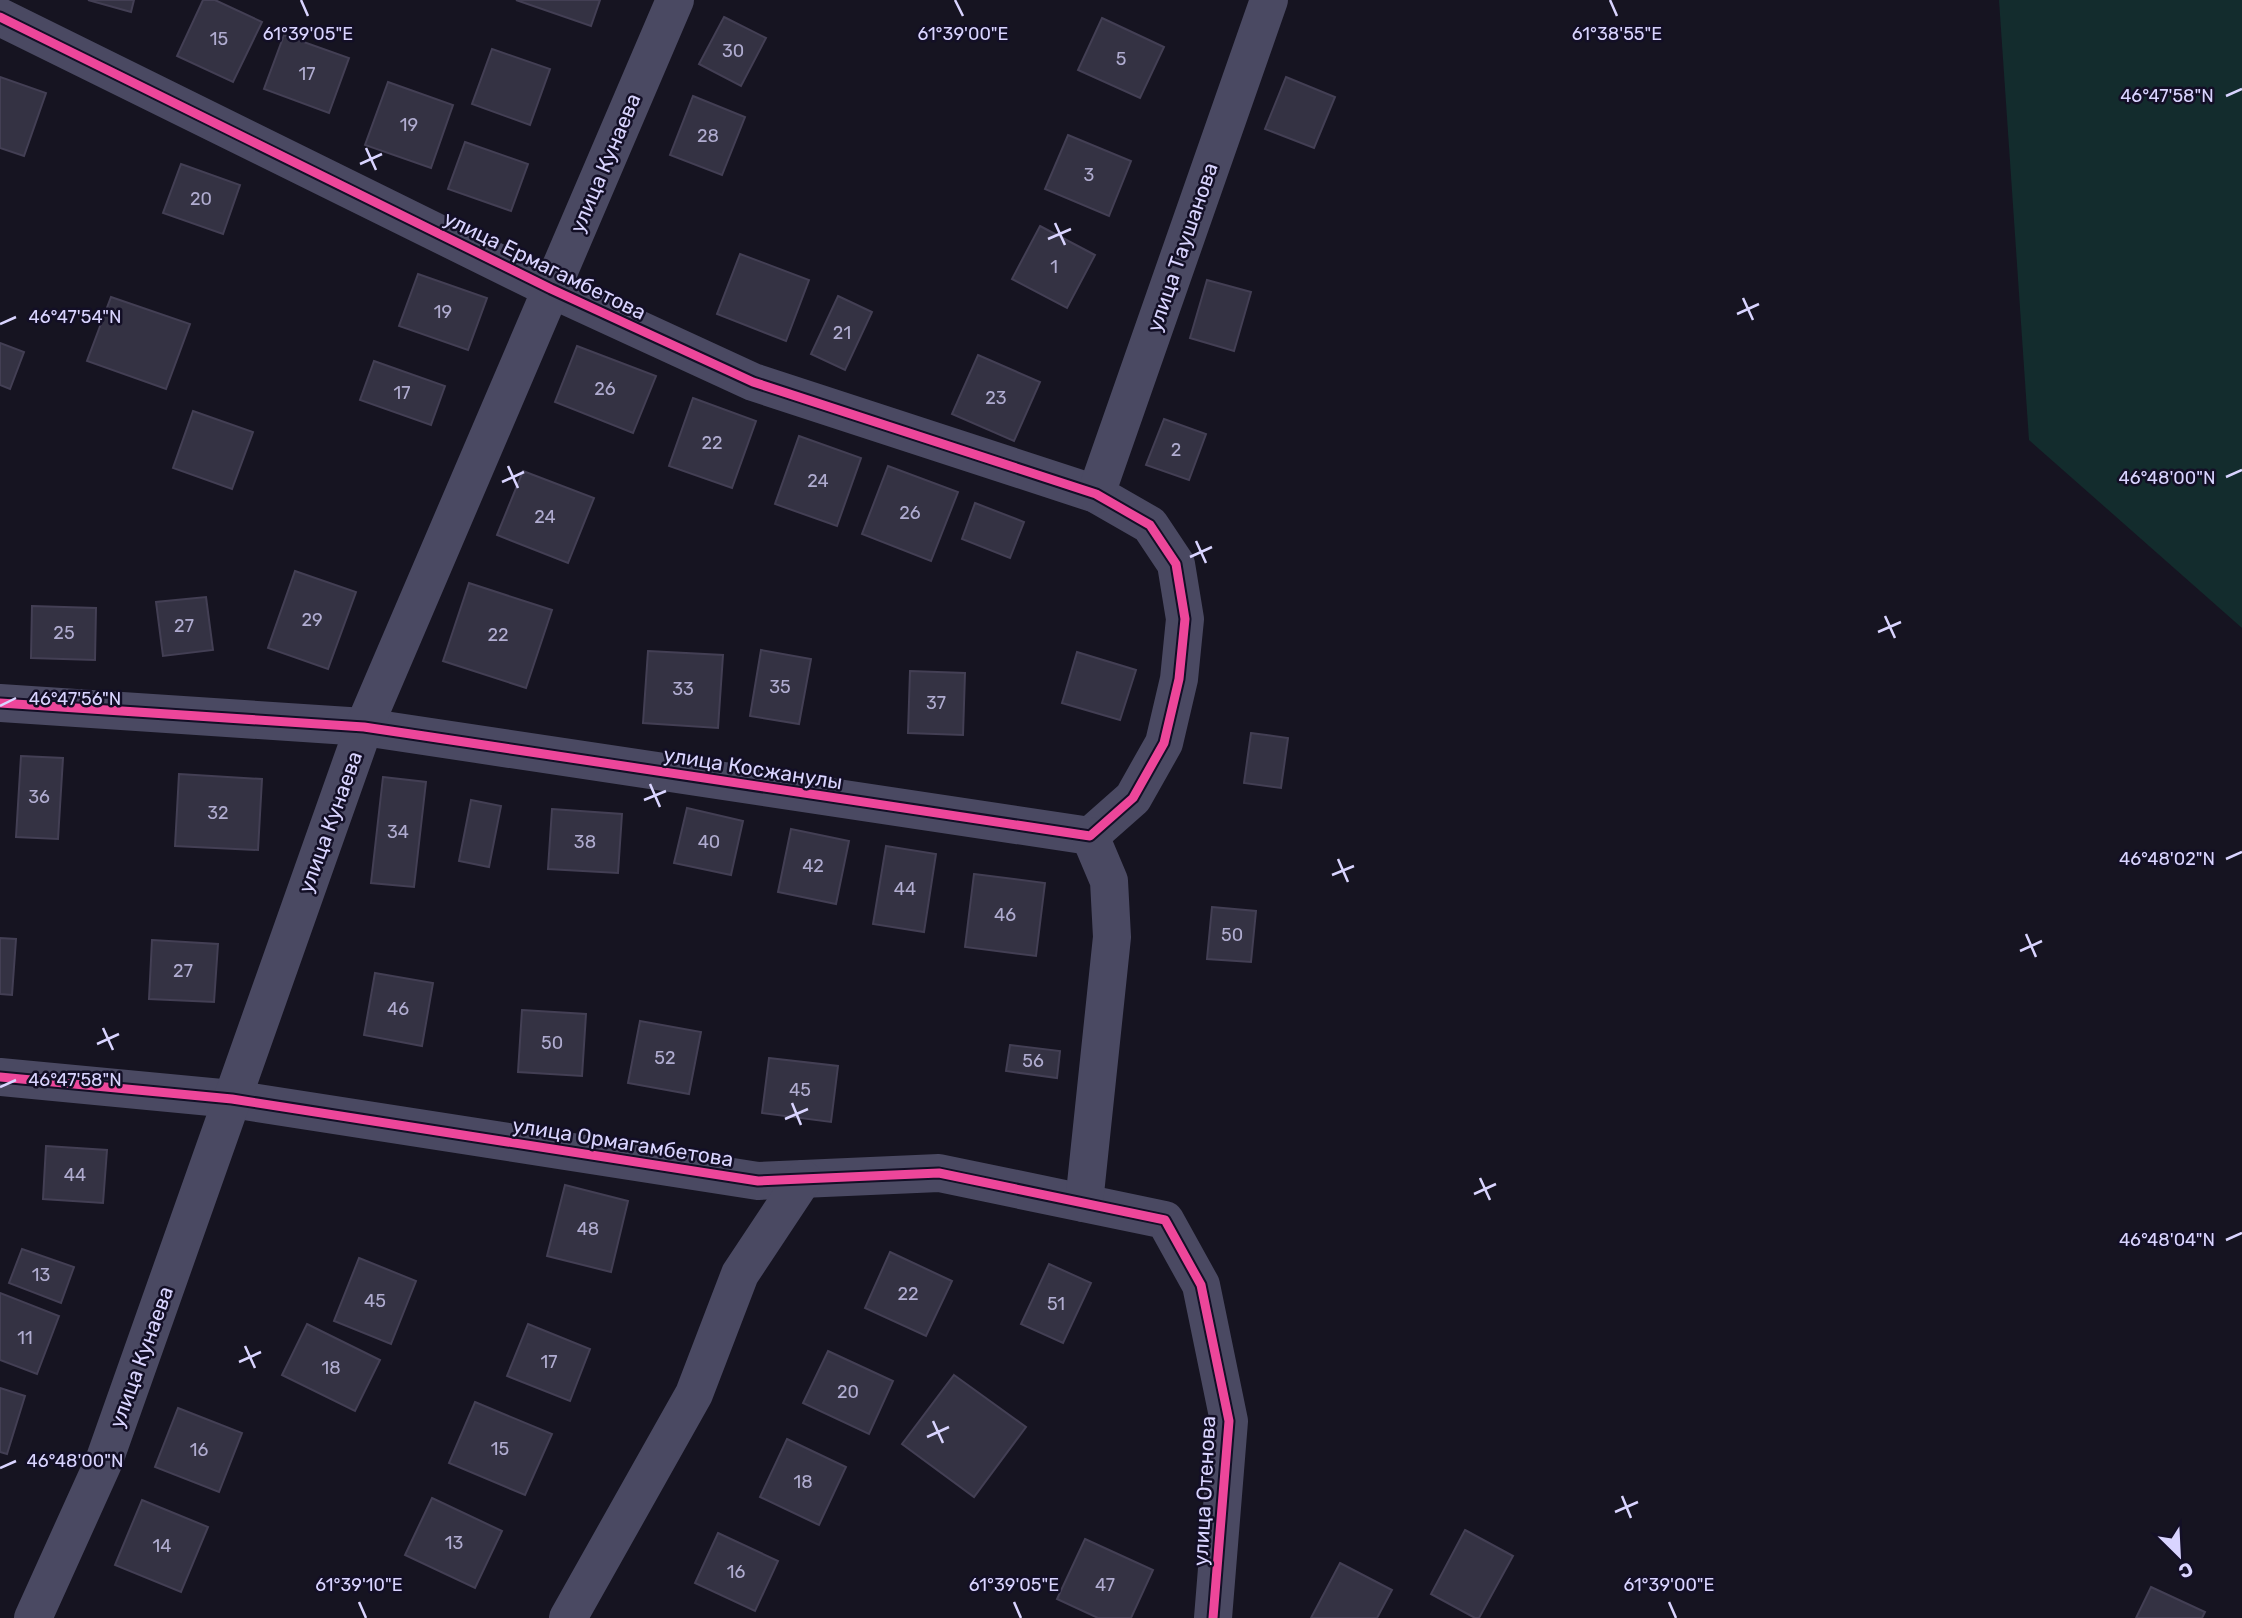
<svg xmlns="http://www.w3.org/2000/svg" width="2242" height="1618" font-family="Rubik,sans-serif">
	<rect width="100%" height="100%" fill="#161421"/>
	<polygon fill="#132c2d" points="1999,0 2242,0 2242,628 2029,440"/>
	<g fill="#343243" stroke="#433f54" stroke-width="2">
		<polygon points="88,0 134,0 131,12"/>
		<polygon points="203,0 215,0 262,22 233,82 177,56"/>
		<polygon points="516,0 600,0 591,26"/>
		<polygon points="724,17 766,38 741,86 699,64"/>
		<polygon points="1102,18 1164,47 1140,98 1078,70"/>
		<polygon points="284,35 349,58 329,113 264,89"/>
		<polygon points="492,49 550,69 530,125 472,104"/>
		<polygon points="0,77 46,93 24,156 0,148"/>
		<polygon points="1286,77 1335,97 1314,148 1265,129"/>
		<polygon points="388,82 453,105 431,168 365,145"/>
		<polygon points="693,96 745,117 722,175 670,155"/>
		<polygon points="1068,135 1131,161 1109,216 1045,189"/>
		<polygon points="465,142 528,164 511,211 448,189"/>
		<polygon points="181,164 240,185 223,234 163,213"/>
		<polygon points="1040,226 1095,255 1067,308 1012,279"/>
		<polygon points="740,254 809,280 786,341 717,314"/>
		<polygon points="418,274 487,298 468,350 399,326"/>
		<polygon points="1207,280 1251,292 1234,351 1190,338"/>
		<polygon points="838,296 872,312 845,370 811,354"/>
		<polygon points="111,297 190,324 166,389 87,361"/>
		<polygon points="0,343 24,352 10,389 0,385"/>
		<polygon points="577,346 656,376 633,433 555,402"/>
		<polygon points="978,355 1040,382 1014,441 952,414"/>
		<polygon points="374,361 445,386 431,425 360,400"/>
		<polygon points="693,398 756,421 732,488 669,466"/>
		<polygon points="193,411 253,432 232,489 173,468"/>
		<polygon points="1164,419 1206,434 1189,480 1146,465"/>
		<polygon points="799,436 861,458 837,526 775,504"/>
		<polygon points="888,466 958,492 931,561 862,534"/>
		<polygon points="523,471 594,498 568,563 497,535"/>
		<polygon points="975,503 1024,522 1010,558 962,539"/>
		<polygon points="295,571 356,592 328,669 268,648"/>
		<polygon points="469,583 552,610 526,688 443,661"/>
		<polygon points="206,597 213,650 163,656 156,602"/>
		<polygon points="32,606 96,608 95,660 31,658"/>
		<polygon points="761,650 811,659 799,724 750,716"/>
		<polygon points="648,651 723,655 718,728 643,723"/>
		<polygon points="1077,652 1136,670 1120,720 1062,703"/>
		<polygon points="910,671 965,673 963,735 908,733"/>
		<polygon points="1251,733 1288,738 1281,788 1244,783"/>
		<polygon points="21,756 63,758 58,839 16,837"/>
		<polygon points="179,774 262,779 258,850 175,846"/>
		<polygon points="383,777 426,782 414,887 371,883"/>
		<polygon points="471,800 501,806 489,867 459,861"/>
		<polygon points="687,808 743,821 731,875 674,863"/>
		<polygon points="552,809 622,814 618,873 548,869"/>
		<polygon points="791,829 849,841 836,904 778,892"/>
		<polygon points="886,846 936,854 924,932 873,924"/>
		<polygon points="974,874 1045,883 1036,956 965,947"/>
		<polygon points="1212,907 1256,911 1251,962 1207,959"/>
		<polygon points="0,938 16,939 12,995 0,994"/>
		<polygon points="152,940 218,944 214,1002 149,999"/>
		<polygon points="375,973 433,983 422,1046 364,1035"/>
		<polygon points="522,1010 586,1014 582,1076 518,1072"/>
		<polygon points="640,1021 701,1032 689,1094 628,1083"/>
		<polygon points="1010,1045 1060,1051 1057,1078 1006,1071"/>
		<polygon points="769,1058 838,1066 831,1122 762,1113"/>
		<polygon points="46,1146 107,1150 103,1203 43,1199"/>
		<polygon points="565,1185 628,1201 611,1272 547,1256"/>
		<polygon points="22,1249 74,1267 61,1303 9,1283"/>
		<polygon points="890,1252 952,1281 926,1336 865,1308"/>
		<polygon points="359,1258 416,1281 391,1344 334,1321"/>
		<polygon points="1049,1264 1091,1283 1063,1343 1021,1324"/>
		<polygon points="0,1293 59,1316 37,1374 0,1360"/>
		<polygon points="307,1324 380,1360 355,1411 282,1375"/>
		<polygon points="528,1324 590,1349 570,1401 507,1376"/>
		<polygon points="828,1351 893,1381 869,1434 803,1403"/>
		<polygon points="954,1375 1026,1427 974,1497 902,1444"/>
		<polygon points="0,1388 25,1396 7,1454 0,1452"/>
		<polygon points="475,1402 552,1434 525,1495 449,1463"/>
		<polygon points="178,1408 242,1433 219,1492 155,1467"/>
		<polygon points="787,1439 846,1467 819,1525 760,1497"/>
		<polygon points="432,1498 502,1531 475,1588 405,1555"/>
		<polygon points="142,1500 208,1527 181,1592 115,1565"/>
		<polygon points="1465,1530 1513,1556 1479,1618 1475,1618 1431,1594"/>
		<polygon points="718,1533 778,1561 755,1611 695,1583"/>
		<polygon points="1085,1539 1153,1570 1131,1618 1098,1618 1057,1599"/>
		<polygon points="1340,1563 1392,1590 1377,1618 1311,1618"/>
		<polygon points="2151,1587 2205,1612 2202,1618 2136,1618"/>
	</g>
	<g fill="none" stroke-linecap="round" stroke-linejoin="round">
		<g stroke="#4a4962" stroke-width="38">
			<polyline points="0,17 551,289 753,382 1096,494 1150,525 1176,564 1185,619 1179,679 1164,743 1133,798 1090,836 364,727 0,703"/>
			<polyline points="1096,494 1269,0"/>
			<polyline points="0,1077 232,1099 758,1181 939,1173 1165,1220 1201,1285 1229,1421 1213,1618"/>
			<polyline points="1084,1203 1112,937 1109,881 1090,836"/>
			<polyline points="33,1618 104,1461 364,727 675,0"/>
			<polyline points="568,1618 694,1394 740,1274 803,1179"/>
		</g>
		<defs>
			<g id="cycleway">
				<polyline points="0,17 551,289 753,382 1096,494 1150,525 1176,564 1185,619 1179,679 1164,743 1133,798 1090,836 364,727 0,703"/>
				<polyline points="0,1077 232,1099 758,1181 939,1173 1165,1220 1201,1285 1229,1421 1213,1618"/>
			</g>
		</defs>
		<use href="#cycleway" stroke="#130f26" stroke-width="13"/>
		<use href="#cycleway" stroke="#ed469a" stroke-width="9"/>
	</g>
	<path fill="none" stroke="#d9d4ff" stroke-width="2.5" d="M301 0 308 16M955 0 963 16M1610 0 1617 16M2226 96 2242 89M366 148 376 170M360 164 382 154M1055 223 1065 245M1048 239 1071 229M1743 298 1753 320M1737 314 1759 304M0 324 16 317M508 466 518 488M2226 477 2242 470M502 482 524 472M1196 541 1206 563M1190 557 1212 547M1885 616 1895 638M1878 632 1901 622M0 706 16 698M650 784 660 807M644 800 666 791M1338 859 1348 882M2226 859 2242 852M1332 875 1354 866M2026 934 2036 957M2020 951 2042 941M103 1028 113 1050M97 1044 119 1034M0 1087 16 1080M792 1103 801 1125M785 1119 808 1109M1480 1178 1490 1200M1474 1194 1496 1184M2226 1240 2242 1233M245 1346 255 1368M239 1362 261 1352M933 1421 943 1443M927 1437 949 1427M0 1468 16 1461M1622 1496 1631 1518M1615 1512 1638 1502M359 1602 366 1618M1014 1602 1021 1618M1669 1602 1676 1618"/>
	<g text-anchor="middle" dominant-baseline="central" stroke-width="5" stroke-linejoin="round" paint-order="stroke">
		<g font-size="18" fill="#b0acd0">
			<text x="219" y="39">15</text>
			<text x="733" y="51">30</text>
			<text x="1121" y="59">5</text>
			<text x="307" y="74">17</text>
			<text x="409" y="125">19</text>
			<text x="708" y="136">28</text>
			<text x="1089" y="175">3</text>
			<text x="201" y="199">20</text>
			<text x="1054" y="267">1</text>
			<text x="443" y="312">19</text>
			<text x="842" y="333">21</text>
			<text x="605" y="389">26</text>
			<text x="402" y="393">17</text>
			<text x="996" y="398">23</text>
			<text x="712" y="443">22</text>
			<text x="1176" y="450">2</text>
			<text x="818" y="481">24</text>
			<text x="910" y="513">26</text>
			<text x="545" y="517">24</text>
			<text x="312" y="620">29</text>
			<text x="184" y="626">27</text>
			<text x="64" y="633">25</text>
			<text x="498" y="635">22</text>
			<text x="780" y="687">35</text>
			<text x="683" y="689">33</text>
			<text x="936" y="703">37</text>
			<text x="39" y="797">36</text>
			<text x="218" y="813">32</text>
			<text x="398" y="832">34</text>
			<text x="585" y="842">38</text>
			<text x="709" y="842">40</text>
			<text x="813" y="866">42</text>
			<text x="905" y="889">44</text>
			<text x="1005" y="915">46</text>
			<text x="1232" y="935">50</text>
			<text x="183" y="971">27</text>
			<text x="398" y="1009">46</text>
			<text x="552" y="1043">50</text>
			<text x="665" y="1058">52</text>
			<text x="1033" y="1061">56</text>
			<text x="800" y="1090">45</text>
			<text x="75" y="1175">44</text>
			<text x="588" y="1229">48</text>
			<text x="41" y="1275">13</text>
			<text x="908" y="1294">22</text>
			<text x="375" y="1301">45</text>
			<text x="1056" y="1304">51</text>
			<text x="25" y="1338">11</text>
			<text x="549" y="1362">17</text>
			<text x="331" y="1368">18</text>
			<text x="848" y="1392">20</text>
			<text x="500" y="1449">15</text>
			<text x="199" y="1450">16</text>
			<text x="803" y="1482">18</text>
			<text x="454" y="1543">13</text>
			<text x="162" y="1546">14</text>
			<text x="736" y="1572">16</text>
			<text x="1105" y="1585">47</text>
		</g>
		<g font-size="21" fill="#d9d4ff" stroke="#130f26">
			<text transform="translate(605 163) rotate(-67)">улица Кунаева</text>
			<text transform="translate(1182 247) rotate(-71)">улица Таушанова</text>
			<text transform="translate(545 265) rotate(26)">улица Ермагамбетова</text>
			<text transform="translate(753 768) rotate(9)">улица Косжанулы</text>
			<text transform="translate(330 822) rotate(-70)">улица Кунаева</text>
			<text transform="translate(623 1142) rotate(9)">улица Ормагамбетова</text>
			<text transform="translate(141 1357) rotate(-70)">улица Кунаева</text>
			<text transform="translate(1204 1491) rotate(-87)">улица Отенова</text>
		</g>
	</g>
	<g font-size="18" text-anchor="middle" fill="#d9d4ff" stroke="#130f26" stroke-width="5" stroke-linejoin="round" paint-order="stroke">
		<text x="308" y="40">61°39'05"E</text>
		<text x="963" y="40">61°39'00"E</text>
		<text x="1617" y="40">61°38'55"E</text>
		<text x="2167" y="102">46°47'58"N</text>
		<text x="75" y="323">46°47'54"N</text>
		<text x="2167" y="484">46°48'00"N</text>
		<text x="75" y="705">46°47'56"N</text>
		<text x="2167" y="865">46°48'02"N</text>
		<text x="75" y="1086">46°47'58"N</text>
		<text x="2167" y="1246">46°48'04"N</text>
		<text x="75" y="1467">46°48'00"N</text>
		<text x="359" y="1591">61°39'10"E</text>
		<text x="1014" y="1591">61°39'05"E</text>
		<text x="1669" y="1591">61°39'00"E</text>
	</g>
	<g transform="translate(2179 1555) rotate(156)" stroke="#130f26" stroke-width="5" paint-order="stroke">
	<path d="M0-5L12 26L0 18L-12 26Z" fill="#d9d4ff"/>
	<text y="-10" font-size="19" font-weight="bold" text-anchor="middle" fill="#d9d4ff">С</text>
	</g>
</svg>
